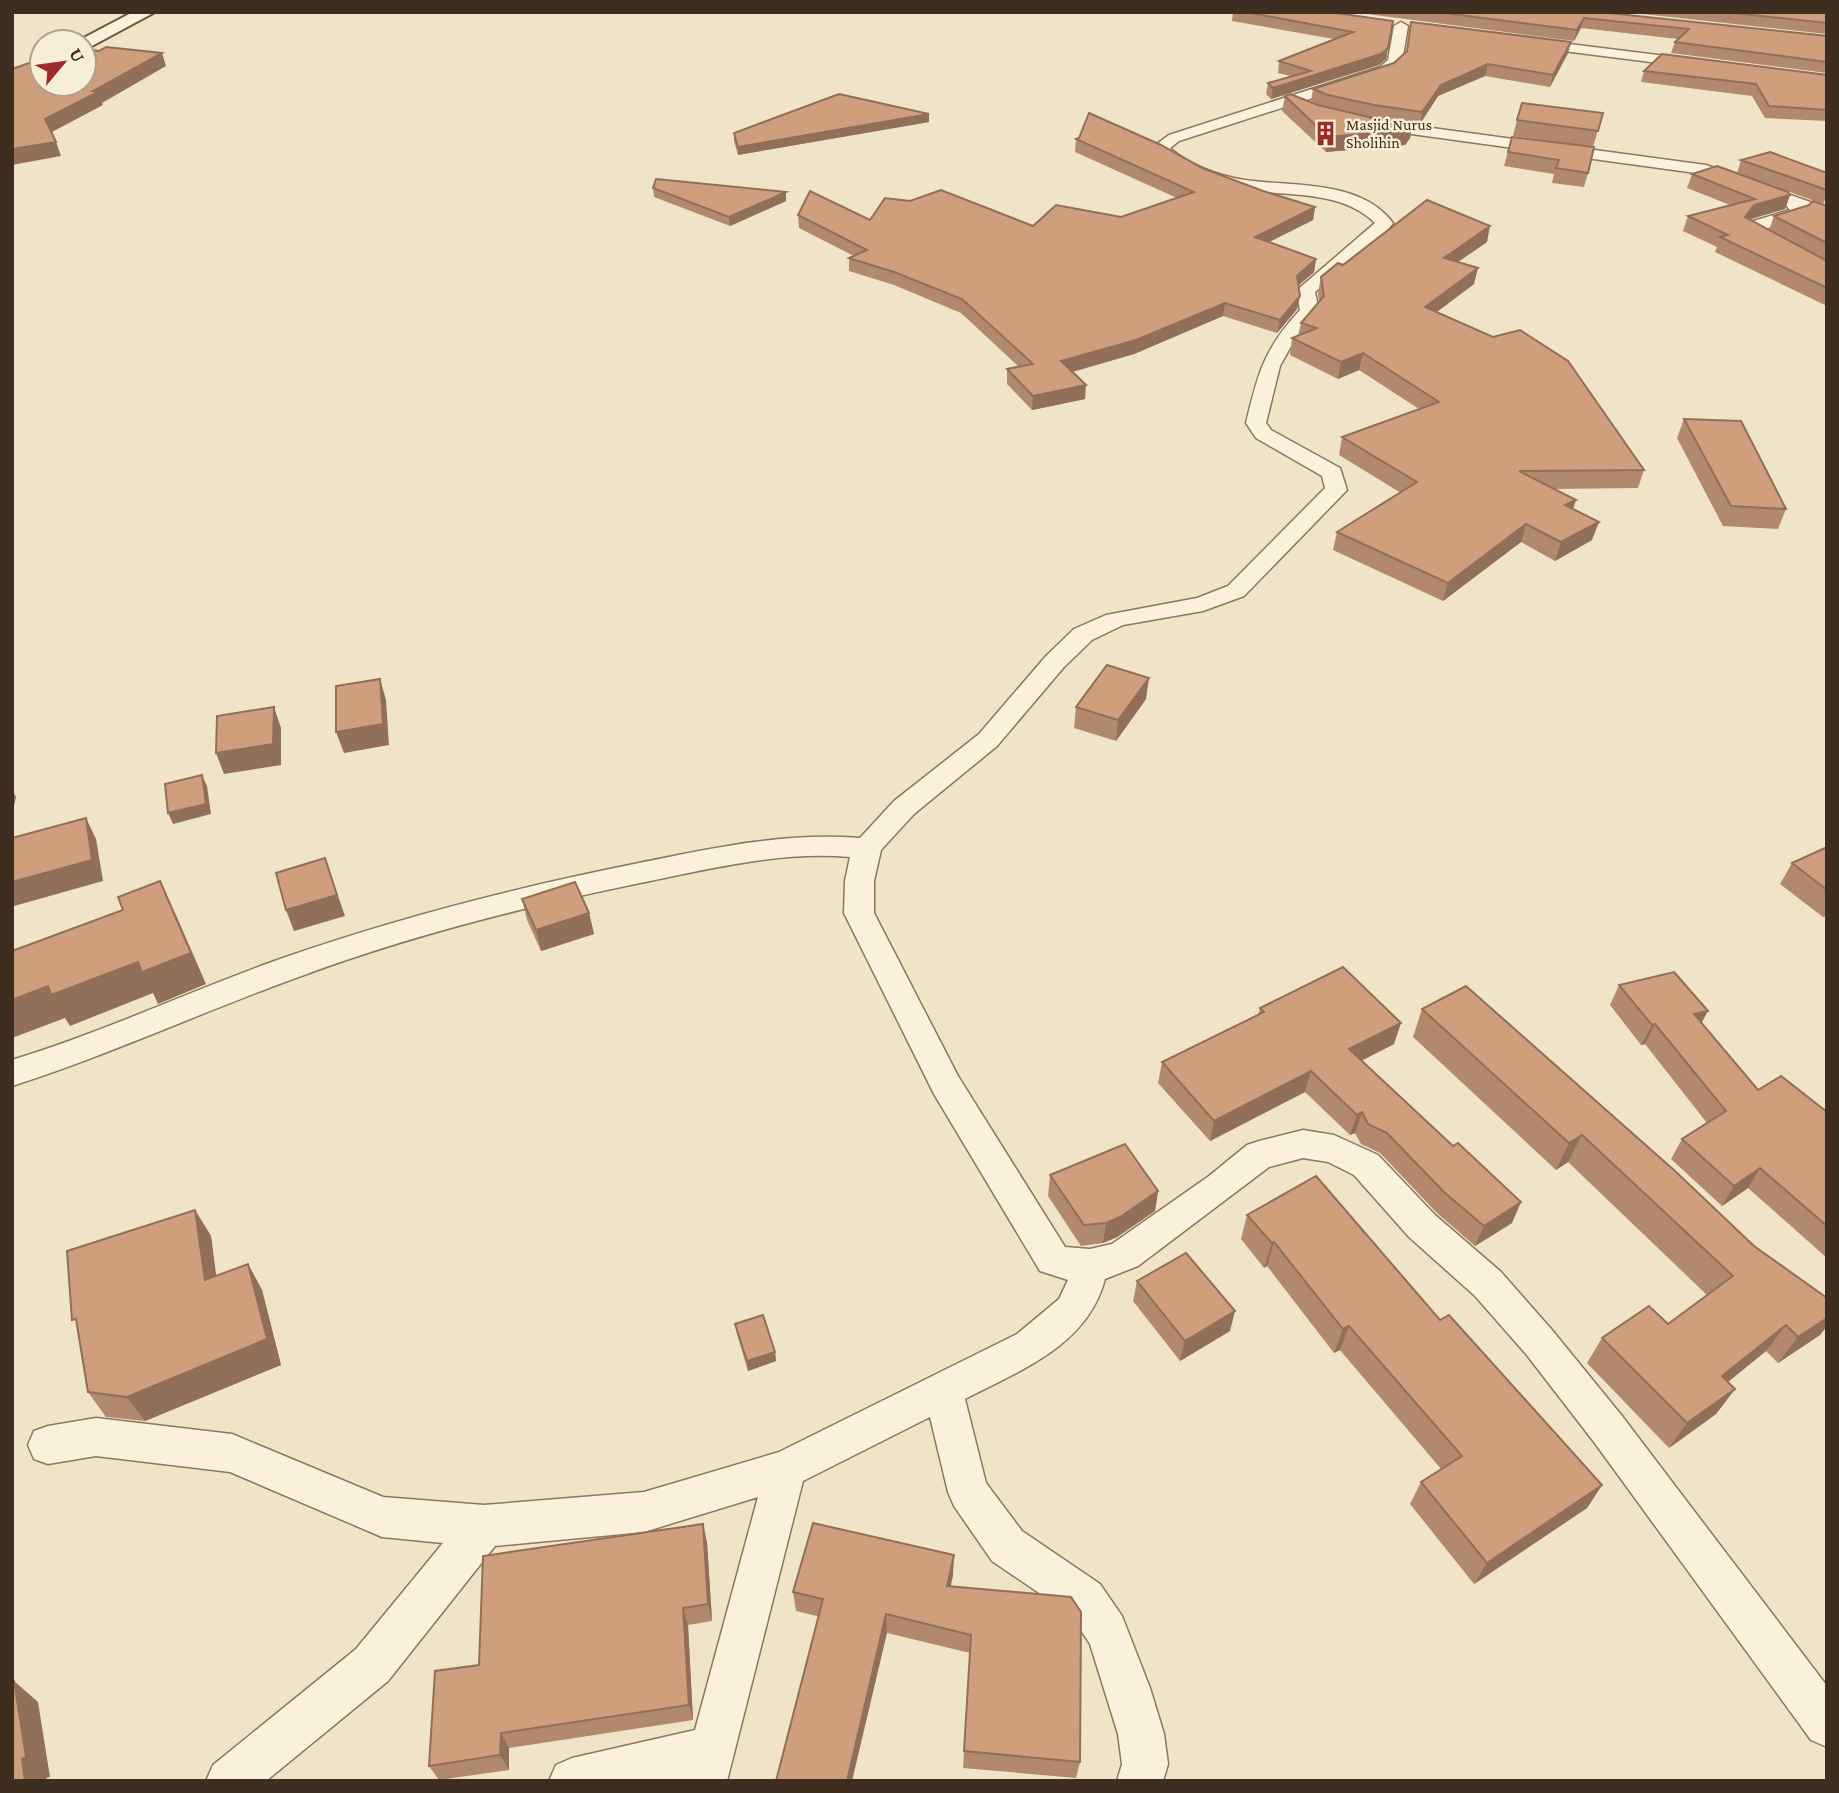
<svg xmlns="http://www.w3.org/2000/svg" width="1839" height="1793" font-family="'Crimson Pro',serif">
	<rect width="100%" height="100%" fill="#f0e4c8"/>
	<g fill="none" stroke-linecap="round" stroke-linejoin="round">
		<defs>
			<g id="street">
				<path d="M1401 22 1408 26 1402 62 1390 73 1179 141 1170 148C1189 165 1219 176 1245 180 1292 187 1360 179 1393 223L1381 238 1315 292 1319 311 1295 339 1280 366 1266 423 1271 430 1340 468 1347 490 1244 596 1203 611 1123 625 1092 640 1064 667 997 746 914 814 881 850 874 881V913L958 1076 1065 1247 1090 1249 1112 1244 1209 1176 1247 1145 1259 1141 1303 1130 1334 1135 1378 1155 1435 1215 1501 1272 1552 1330 1622 1416 1827 1686V1747L1811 1740 1594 1442 1526 1354 1475 1296 1409 1237 1354 1175 1328 1162 1303 1158 1269 1167 1138 1266 1105 1279C1088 1345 1021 1370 965 1399L986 1483 1022 1531 1100 1584 1122 1616 1150 1688 1164 1734 1168 1764 1163 1781H1117L1122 1764 1118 1734 1090 1644 1070 1614 992 1561 954 1506 948 1492 930 1417 803 1481 727 1781H549L556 1765 572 1758 695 1730 758 1497 644 1532 495 1546 388 1681 266 1781H206L213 1765 356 1649 443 1543 382 1537 230 1472 96 1456 48 1464 34 1459 28 1445 34 1431 48 1426 96 1418 232 1434 383 1497 484 1505 644 1492 779 1452 1017 1334 1059 1299 1068 1280 1040 1271 934 1094 844 913 845 881 850 857C780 851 708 869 640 883 527 906 413 935 304 975 206 1010 112 1054 12 1086V1060C104 1032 190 991 280 959 397 918 518 887 639 863 712 848 785 832 860 838L894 801 979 734 1046 656 1074 629 1106 615 1197 598 1228 586 1325 488 1322 476 1256 438 1246 423C1258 373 1264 349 1300 310L1296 291 1375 223C1342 190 1288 196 1245 190 1226 187 1206 181 1188 172 1175 166 1162 159 1153 147L1169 135 1380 67 1388 60 1394 26Z"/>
				<polygon points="1529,39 1698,60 1705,64 1698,68 1524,46 1524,40"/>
				<polygon points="1373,120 1706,165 1827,208 1827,219 1807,212 1803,217 1762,230 1827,264 1827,276 1742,231 1750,222 1790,210 1785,204 1703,174 1368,128 1365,125"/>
			</g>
			<polygon id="secondary" points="133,12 155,12 90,47 84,48 84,42 76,42"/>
		</defs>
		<use href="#street" stroke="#8d765c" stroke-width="3"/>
		<use href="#secondary" stroke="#6f573f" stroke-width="4"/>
		<use href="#street" fill="#faf1dc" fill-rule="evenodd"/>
		<use href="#secondary" fill="#faf1dc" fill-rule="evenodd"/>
	</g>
	<g fill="#b2896c">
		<polygon points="1233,12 1329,12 1393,21 1386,59 1379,65 1271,99 1266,94 1268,83 1291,76 1278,73 1279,61 1334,39 1232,21"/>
		<polygon points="1352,12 1599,12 1827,36 1827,73 1671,53 1675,42 1678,39 1581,28 1574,41"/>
		<polygon points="1624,12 1827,12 1827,34"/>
		<polygon points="1568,53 1550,87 1485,76 1438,96 1420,124 1413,123 1410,138 1405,145 1326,152 1282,111 1285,96 1322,106 1311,101 1313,89 1394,63"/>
		<polygon points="1644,71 1827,75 1827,121 1765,118 1752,96 1641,82"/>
		<polygon points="1603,113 1593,147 1513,136 1517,120"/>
		<polygon points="929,122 738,155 734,141 734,133"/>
		<polygon points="1512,137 1588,173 1584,187 1552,183 1554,174 1504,166"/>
		<polygon points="1076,139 1202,168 1263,191 1315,207 1313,220 1269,242 1316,259 1314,272 1298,286 1300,296 1297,309 1277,333 1223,316 1134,354 1073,372 1085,399 1032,410 1007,384 1007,369 1019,367 961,313 894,285 849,271 849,258 854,256 799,228 798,215 870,220 1033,226 1121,217 1177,198 1075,152"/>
		<polygon points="1741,160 1827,173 1827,195 1823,204 1737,173"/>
		<polygon points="1692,174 1790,195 1785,209 1749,220 1769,230 1774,216 1827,206 1827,306 1715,252 1717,247 1683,231 1688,216 1730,205 1687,188"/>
		<polygon points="653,188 786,192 786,201 730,226 654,197"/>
		<polygon points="1487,242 1458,262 1474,284 1436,312 1644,470 1638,488 1554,489 1572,509 1592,540 1555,561 1521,542 1443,601 1333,550 1337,532 1401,493 1339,455 1342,437 1419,409 1359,370 1338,379 1290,355 1292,338 1298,336 1301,323 1319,302 1318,293 1321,277 1343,265"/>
		<polygon points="1684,419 1786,509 1778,529 1723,526 1677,438"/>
		<polygon points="1146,699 1116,741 1074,728 1076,707"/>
		<polygon points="1827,847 1827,916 1823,917 1780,884 1792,863"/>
		<polygon points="522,899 589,913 594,934 541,951 527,920"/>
		<polygon points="1619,985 1701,1023 1758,1090 1827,1112 1827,1258 1748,1188 1722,1206 1671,1159 1682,1139 1707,1123 1645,1044 1641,1045 1610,1005"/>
		<polygon points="1260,1008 1394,1044 1361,1061 1512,1223 1475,1246 1437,1213 1380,1153 1361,1144 1355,1133 1350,1135 1305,1092 1210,1141 1158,1083 1162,1062 1258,1015"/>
		<polygon points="1422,1009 1827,1298 1827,1326 1820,1335 1778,1363 1766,1351 1728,1382 1735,1389 1716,1414 1669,1448 1587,1363 1602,1338 1668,1324 1707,1295 1568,1162 1556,1170 1413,1037"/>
		<polygon points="1050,1175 1158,1191 1155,1211 1117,1237 1103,1243 1081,1246 1048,1196"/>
		<polygon points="195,1210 211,1236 216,1276 248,1264 262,1290 281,1365 145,1421 106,1417 88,1392"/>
		<polygon points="1247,1215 1440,1320 1602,1485 1587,1508 1474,1584 1410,1504 1421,1482 1441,1469 1340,1350 1334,1353 1267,1266 1264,1268 1241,1239"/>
		<polygon points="1137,1281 1230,1331 1180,1361 1133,1301"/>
		<polygon points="735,1324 775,1352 776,1361 748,1371 737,1334"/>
		<polygon points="707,1542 712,1621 688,1625 693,1720 509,1748 509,1770 439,1780 429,1766 479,1665"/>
		<polygon points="953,1575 950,1587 1080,1762 1076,1778 963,1768 970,1653 796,1611 793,1592"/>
	</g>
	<g fill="#916f58">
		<polygon points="1584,18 1581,28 1574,41 1577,30"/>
		<polygon points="1571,42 1568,53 1550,87 1553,75"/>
		<polygon points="1388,48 1386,59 1379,65 1271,99 1273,88"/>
		<polygon points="162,53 166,66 102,103 103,105 50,133 45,119"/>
		<polygon points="1488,64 1485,76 1438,96 1420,124 1422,112 1441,85"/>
		<polygon points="929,114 929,122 738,155 738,147"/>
		<polygon points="1413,123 1410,138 1405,145 1326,152 1328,137"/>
		<polygon points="56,142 61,156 12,165 12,149"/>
		<polygon points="786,192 786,201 730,226 729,217"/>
		<polygon points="1790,195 1785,209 1749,219 1745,217 1754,205"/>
		<polygon points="1315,207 1313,220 1253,250 1255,237"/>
		<polygon points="1490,226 1487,242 1440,274 1444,258"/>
		<polygon points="1316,259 1314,272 1294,289 1297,276"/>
		<polygon points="1478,268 1474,284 1421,324 1425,307"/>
		<polygon points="1300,296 1297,309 1277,333 1280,320"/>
		<polygon points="1225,303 1223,316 1134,354 1060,375 1061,361"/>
		<polygon points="1363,353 1359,370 1338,379 1341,362"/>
		<polygon points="1086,385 1085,399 1032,410 1033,396"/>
		<polygon points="1576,500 1570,518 1565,505"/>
		<polygon points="1599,522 1592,540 1555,561 1561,542"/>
		<polygon points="1526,524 1521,542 1443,601 1448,583"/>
		<polygon points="1149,678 1146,699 1116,741 1118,720"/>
		<polygon points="380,679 386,700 389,745 344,753 336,732"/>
		<polygon points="274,707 281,728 281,765 224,774 216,753"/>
		<polygon points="202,775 207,786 211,814 173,824 168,813"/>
		<polygon points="12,789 16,797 12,815"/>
		<polygon points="86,818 96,839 103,881 14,906 12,904 12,882"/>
		<polygon points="325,858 345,916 294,931 286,910"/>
		<polygon points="160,881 175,913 206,984 158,1004 153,993 70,1026 65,1018 12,1038 12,1000 48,986"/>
		<polygon points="589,913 594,934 541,951 536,930"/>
		<polygon points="1708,1011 1697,1031 1694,1014"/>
		<polygon points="1401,1023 1394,1044 1343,1070 1349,1049"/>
		<polygon points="1655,1024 1645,1044 1641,1045 1652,1025"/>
		<polygon points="1311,1071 1305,1092 1210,1141 1214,1121"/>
		<polygon points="1362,1112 1355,1133 1350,1135 1357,1115"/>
		<polygon points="1582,1135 1568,1162 1556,1170 1569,1143"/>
		<polygon points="1760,1168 1748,1188 1722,1206 1734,1186"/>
		<polygon points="1158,1191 1155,1211 1117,1237 1103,1243 1106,1223"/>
		<polygon points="1521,1202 1512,1223 1475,1246 1484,1226"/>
		<polygon points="195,1210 211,1236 220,1306 205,1280"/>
		<polygon points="1274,1242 1267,1266 1264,1268 1272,1243"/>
		<polygon points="248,1264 262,1290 281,1365 145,1421 127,1397"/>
		<polygon points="1235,1311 1230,1331 1180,1361 1185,1341"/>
		<polygon points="1827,1318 1827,1326 1820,1335 1778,1363 1798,1337"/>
		<polygon points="1786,1325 1766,1351 1703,1402 1722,1376"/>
		<polygon points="1349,1326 1340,1350 1334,1353 1343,1329"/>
		<polygon points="775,1352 776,1361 748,1371 747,1361"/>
		<polygon points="1735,1389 1716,1414 1669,1448 1687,1423"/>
		<polygon points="1602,1485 1587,1508 1474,1584 1487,1563"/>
		<polygon points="703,1524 707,1542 712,1621 708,1604"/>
		<polygon points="954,1555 953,1575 947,1605 947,1586"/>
		<polygon points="683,1608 688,1625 693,1720 689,1705"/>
		<polygon points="886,1614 887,1633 852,1781 847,1781"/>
		<polygon points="14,1681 38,1702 50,1777 46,1778 47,1781 25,1781"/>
		<polygon points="501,1733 509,1748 509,1770 500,1755"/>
	</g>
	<g fill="#cf9f7d" stroke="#916f58" stroke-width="2">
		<polygon points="1245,12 1329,12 1393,21 1388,48 1381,54 1273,88 1268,83 1311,71 1279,61 1353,32"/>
		<polygon points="1436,12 1599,12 1827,36 1827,62 1675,42 1689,29 1584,18 1577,30"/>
		<polygon points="1724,12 1827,12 1827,23"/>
		<polygon points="1411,22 1571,42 1553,75 1488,64 1441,85 1422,112 1374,105 1328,95 1313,89 1394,63 1407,51"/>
		<polygon points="106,47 162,53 93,91 98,92 45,119 56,142 12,149 12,69 35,61 42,61 42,84 84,84 84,51 87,49 99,51"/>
		<polygon points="1662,54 1827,75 1827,110 1769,106 1756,84 1644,71"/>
		<polygon points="839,94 929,114 738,147 734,133"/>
		<polygon points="1290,94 1318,105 1373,118 1413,123 1408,130 1328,137 1285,96"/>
		<polygon points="1522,103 1603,113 1598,131 1517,120"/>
		<polygon points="1089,113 1161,145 1202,168 1263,191 1315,207 1255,237 1316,259 1297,276 1300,296 1280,320 1225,303 1136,340 1061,361 1086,385 1033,396 1007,369 1033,364 962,299 894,272 849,258 867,250 798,215 810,191 870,220 885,198 910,201 941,190 1033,226 1056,205 1121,217 1194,192 1076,139 1079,138"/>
		<polygon points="1512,137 1594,147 1588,173 1556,168 1559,160 1508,152"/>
		<polygon points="1770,152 1827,173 1827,190 1741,160"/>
		<polygon points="1717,166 1788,192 1790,195 1754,205 1745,217 1827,261 1827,288 1720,237 1728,235 1688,216 1755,199 1692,174"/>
		<polygon points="656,179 786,192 729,217 653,188"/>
		<polygon points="1427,200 1490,226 1444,258 1478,268 1425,307 1493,337 1520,330 1568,361 1644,470 1519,471 1576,500 1565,505 1599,522 1561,542 1526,524 1448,583 1337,532 1417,482 1342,437 1439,402 1363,353 1341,362 1292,338 1317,328 1301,323 1324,296 1321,277 1338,263 1343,265"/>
		<polygon points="1813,201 1827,206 1827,243 1774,216 1809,205"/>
		<polygon points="1684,419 1741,421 1786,509 1731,506"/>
		<polygon points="1107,665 1149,678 1118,720 1076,707"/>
		<polygon points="380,679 383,724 336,732 336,686"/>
		<polygon points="274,707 273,744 216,753 217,716"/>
		<polygon points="202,775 206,804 168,813 165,784"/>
		<polygon points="86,818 92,860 12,882 12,838"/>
		<polygon points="1827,847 1827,890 1792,863"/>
		<polygon points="325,858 337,895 286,910 276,873"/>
		<polygon points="160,881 191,953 142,972 138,962 51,995 48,986 12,1000 12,951 123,910 118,897"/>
		<polygon points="575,882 589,913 536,930 522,899"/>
		<polygon points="1343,967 1401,1023 1349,1049 1453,1146 1458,1143 1521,1202 1484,1226 1445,1193 1387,1133 1368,1124 1362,1112 1357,1115 1311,1071 1214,1121 1162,1062 1264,1012 1260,1008"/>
		<polygon points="1674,972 1708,1011 1694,1014 1758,1090 1781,1076 1827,1112 1827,1226 1760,1168 1734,1186 1682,1139 1726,1111 1655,1024 1652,1025 1619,985"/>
		<polygon points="1466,986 1675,1171 1754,1246 1827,1298 1827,1318 1798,1337 1786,1325 1722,1376 1735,1389 1687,1423 1602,1338 1649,1306 1668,1324 1733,1276 1582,1135 1569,1143 1422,1009"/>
		<polygon points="1125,1144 1158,1191 1120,1217 1106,1223 1084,1225 1050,1175"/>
		<polygon points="1316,1176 1440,1320 1449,1315 1602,1485 1487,1563 1421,1482 1462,1456 1349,1326 1343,1329 1274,1242 1272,1243 1247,1215"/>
		<polygon points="195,1210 205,1280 248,1264 267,1339 127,1397 88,1392 76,1319 72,1320 67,1251"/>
		<polygon points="1186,1253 1235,1311 1185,1341 1137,1281"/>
		<polygon points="763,1315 775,1352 747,1361 735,1324"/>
		<polygon points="813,1523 954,1555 947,1586 1071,1597 1081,1612 1080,1762 964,1751 971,1635 886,1614 847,1781 776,1781 823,1599 793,1592"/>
		<polygon points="703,1524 708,1604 683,1608 689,1705 501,1733 500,1755 429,1766 435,1671 479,1665 483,1556"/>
		<polygon points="14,1681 26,1757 22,1759 25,1781 12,1781 12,1682"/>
	</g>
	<defs>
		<symbol id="building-bare" viewBox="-9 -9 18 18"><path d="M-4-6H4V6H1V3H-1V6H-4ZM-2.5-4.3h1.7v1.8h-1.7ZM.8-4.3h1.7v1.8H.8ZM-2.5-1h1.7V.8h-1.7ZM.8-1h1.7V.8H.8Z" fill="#9e2a2b" stroke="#f7eed8" stroke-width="2.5" paint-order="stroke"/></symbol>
	</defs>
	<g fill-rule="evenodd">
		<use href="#building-bare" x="1308" y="116" width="35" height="35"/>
	</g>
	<g text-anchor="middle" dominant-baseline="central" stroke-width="5" stroke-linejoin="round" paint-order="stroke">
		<g font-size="16" fill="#3d2e20" stroke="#f7eed8" text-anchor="start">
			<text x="1346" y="124">Masjid Nurus<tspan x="1346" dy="18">Sholihin</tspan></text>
		</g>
	</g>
	<rect width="1839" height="1793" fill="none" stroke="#3d2e20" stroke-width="28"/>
	<g transform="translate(63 63) rotate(61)"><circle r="33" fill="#f7eed8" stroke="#ada18e" stroke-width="2"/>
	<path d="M0-5L12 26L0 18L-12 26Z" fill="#9e2a2b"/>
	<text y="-10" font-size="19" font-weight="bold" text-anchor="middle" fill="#3d2e20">U</text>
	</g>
</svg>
